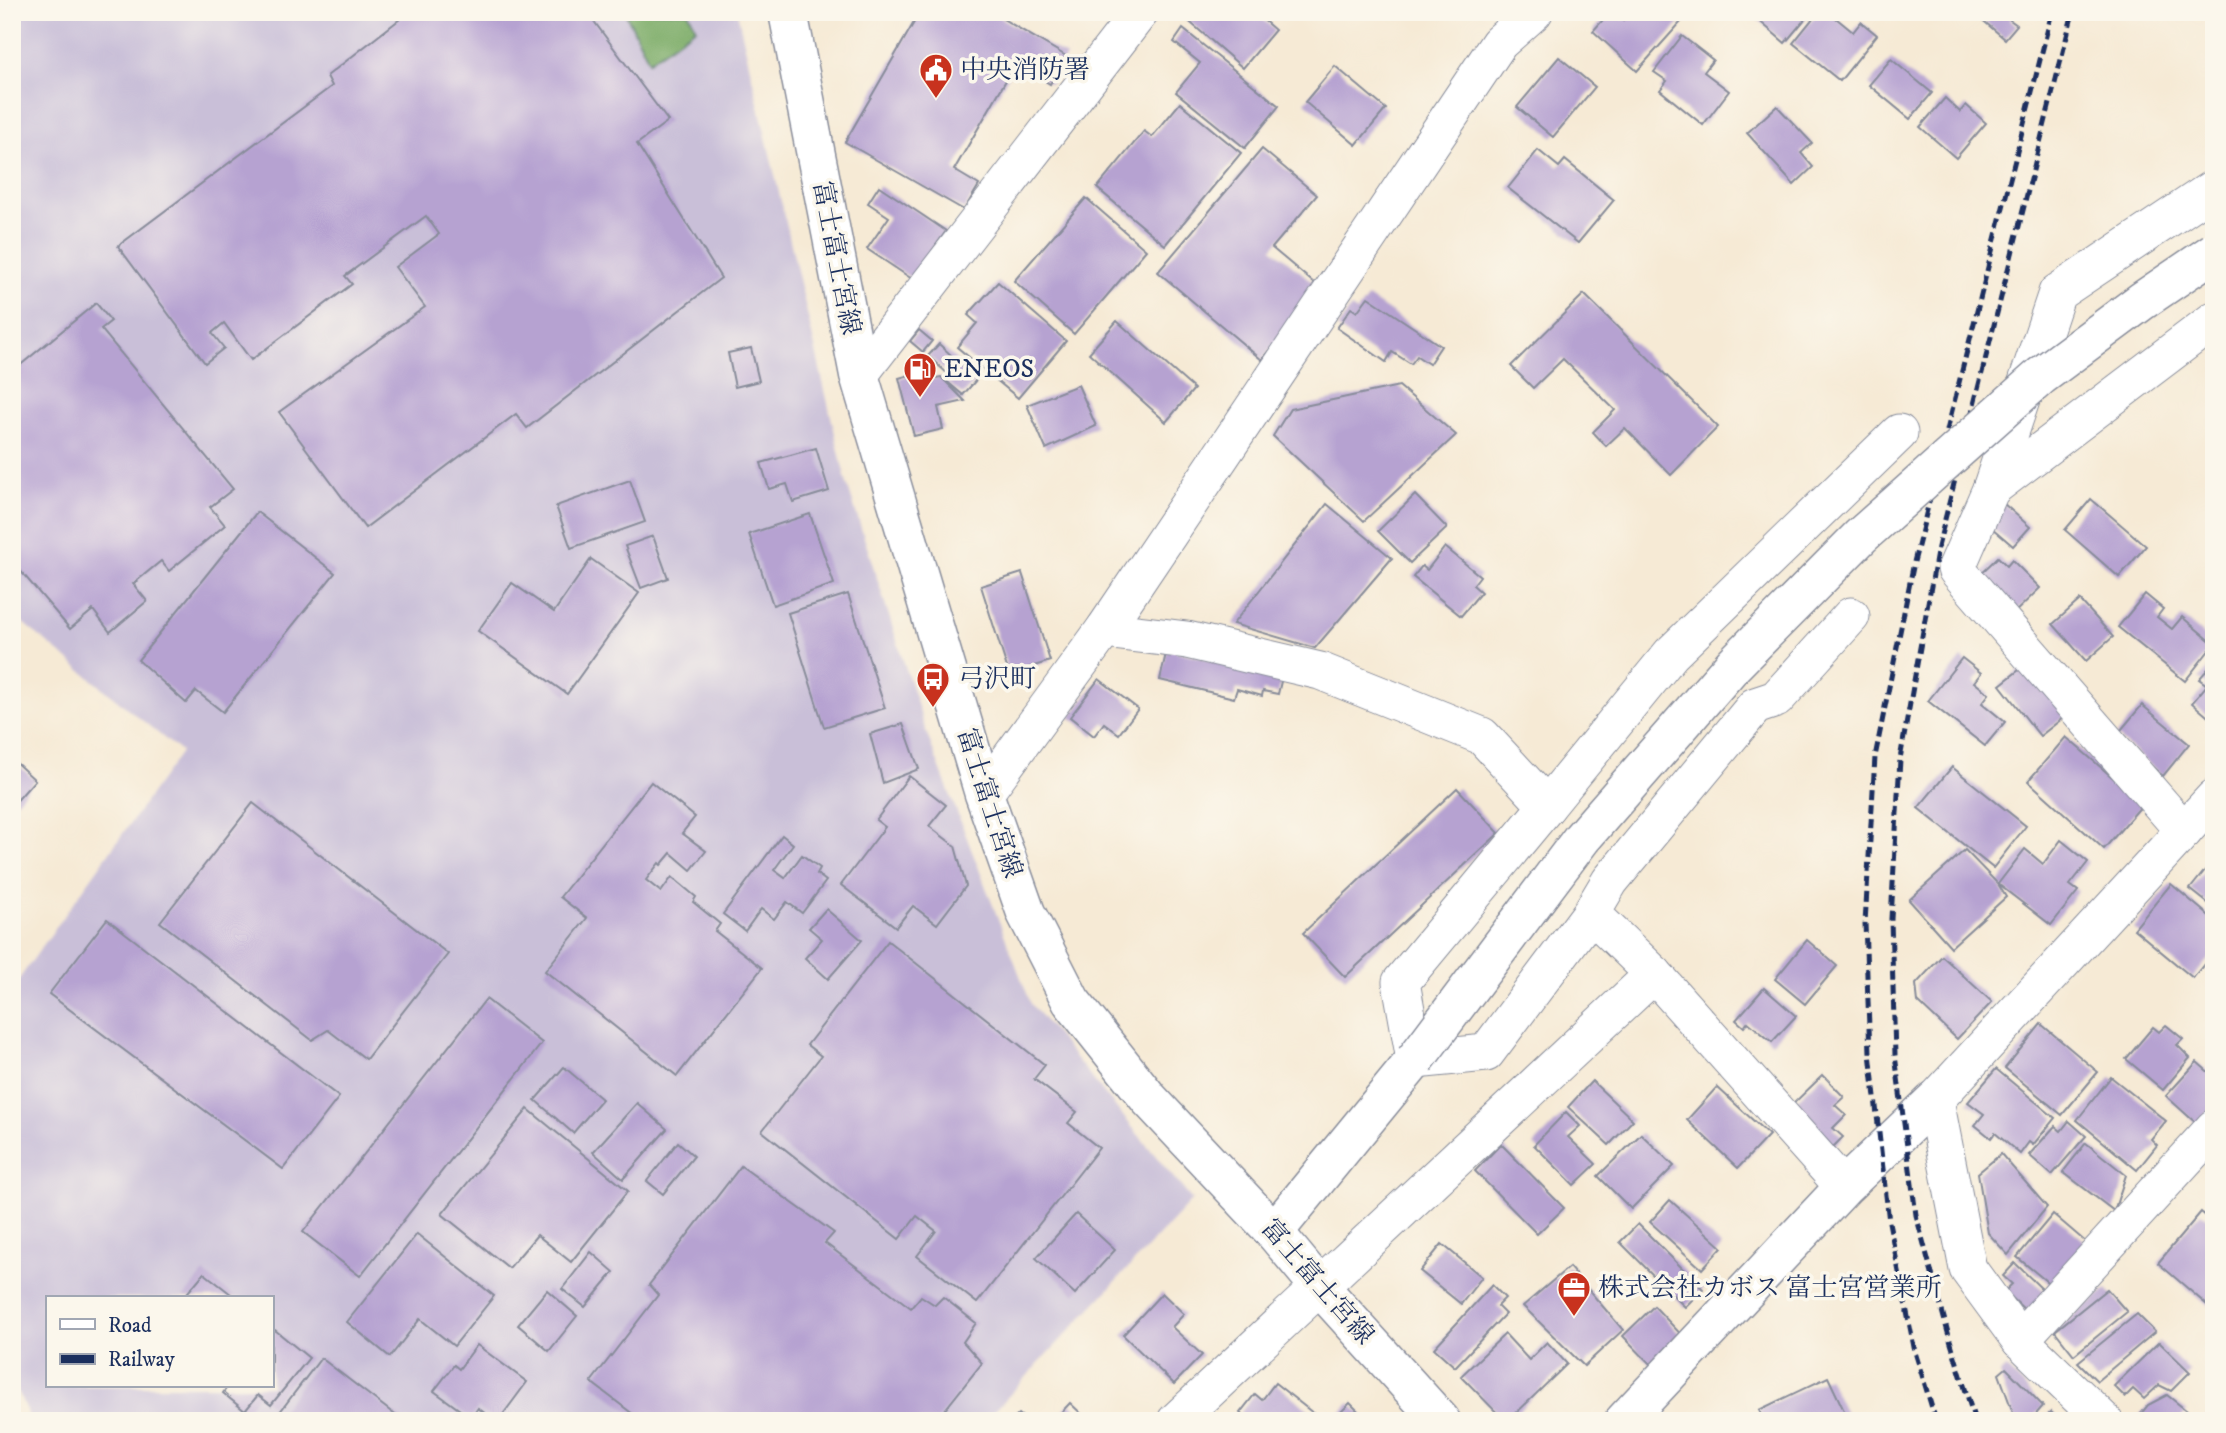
<svg xmlns="http://www.w3.org/2000/svg" width="2226" height="1433" font-family="'IM FELL DW Pica','Noto Serif JP',serif">
	<rect width="100%" height="100%" fill="#fbf7ec"/>
	<filter id="ink" filterUnits="userSpaceOnUse"><feTurbulence type="fractalNoise" baseFrequency=".0143" numOctaves="2"/><feDisplacementMap in="SourceGraphic" scale="14" xChannelSelector="R" yChannelSelector="G"/><feConvolveMatrix kernelMatrix="1 2 1 2 8 2 1 2 1" color-interpolation-filters="sRGB"/></filter>
	<filter id="wash" filterUnits="userSpaceOnUse"><feTurbulence type="fractalNoise" baseFrequency=".00686" numOctaves="4" result="noise"/><feDisplacementMap in="SourceGraphic" scale="28" xChannelSelector="R" yChannelSelector="G"/><feGaussianBlur stdDeviation="1.57" result="paint"/><feColorMatrix in="noise" values="0 0 0 0 0 0 0 0 0 0 0 0 0 0 0 0 0 1.4 0 .05"/><feComposite in="paint" operator="in"/></filter>
	<g filter="url(#wash)">
		<rect width="100%" height="100%" fill="#f6ead5"/>
		<path fill="#c9bfd8" fill-rule="evenodd" d="M12 12H737L846 481 926 732 1031 1004 1192 1200 985 1421H31L12 1378V989L181 752 12 614ZM47 1298H271V1386H47Z"/>
		<polygon fill="#7aab66" stroke="#4a6d62" stroke-width="2" points="625,12 688,12 696,28 649,61"/>
		<g id="blocks">
			<g fill="#b6a2d1">
				<polygon points="409,12 587,12 668,121 637,144 721,278 527,428 516,414 365,528 279,412 425,307 395,267 439,234 426,216 345,276 352,284 251,360 224,323 212,333 224,348 205,363 118,246 332,86 327,76"/>
				<polygon points="920,12 991,12 1066,56 1050,84 1016,63 954,170 979,185 964,210 845,142"/>
				<polygon points="1187,12 1254,12 1275,30 1243,68 1184,17"/>
				<polygon points="1610,12 1615,12 1623,20 1630,12 1690,12 1637,71 1593,31"/>
				<polygon points="1749,12 1811,12 1785,43"/>
				<polygon points="1818,12 1832,12 1831,14 1853,32 1861,22 1877,35 1840,81 1793,43"/>
				<polygon points="1973,12 2016,12 2010,20 2017,25 2005,39"/>
				<polygon points="1183,29 1279,106 1245,148 1176,92 1200,63 1174,42"/>
				<polygon points="1682,36 1713,60 1704,72 1729,91 1703,125 1660,90 1667,81 1654,72"/>
				<polygon points="1559,57 1595,87 1553,137 1517,107"/>
				<polygon points="1891,59 1932,93 1910,119 1869,85"/>
				<polygon points="1335,66 1386,109 1356,145 1305,102"/>
				<polygon points="1945,98 1960,112 1966,105 1986,123 1956,158 1920,127"/>
				<polygon points="1180,103 1241,153 1165,245 1097,188 1144,131 1152,137"/>
				<polygon points="1777,106 1812,143 1801,153 1813,167 1794,185 1747,133"/>
				<polygon points="1262,149 1317,195 1272,248 1321,289 1262,360 1158,272"/>
				<polygon points="1538,150 1559,167 1565,160 1614,200 1578,243 1508,188"/>
				<polygon points="879,186 946,231 912,279 867,249 889,217 868,203"/>
				<polygon points="1086,198 1146,250 1074,334 1014,281"/>
				<polygon points="998,282 1066,341 1018,398 957,347 977,323 968,315"/>
				<polygon points="1584,294 1718,427 1671,475 1625,428 1606,446 1593,432 1615,410 1563,359 1533,388 1511,366"/>
				<polygon points="1368,297 1441,346 1429,364 1417,356 1411,364 1392,352 1386,362 1337,328 1351,308 1357,312"/>
				<polygon points="96,303 111,321 101,329 233,489 210,507 225,525 169,571 161,561 133,584 147,601 110,632 93,610 70,629 12,561 12,372"/>
				<polygon points="1117,321 1194,389 1166,422 1089,353"/>
				<polygon points="919,330 932,341 923,352 910,341"/>
				<polygon points="939,344 977,379 963,395 944,379 948,374 928,356"/>
				<polygon points="751,348 759,381 735,387 728,353"/>
				<polygon points="928,370 931,379 941,377 965,401 938,407 943,429 914,436 899,378"/>
				<polygon points="1078,385 1096,426 1046,449 1027,405"/>
				<polygon points="1399,386 1456,435 1364,521 1273,436 1290,409"/>
				<polygon points="816,448 829,491 793,502 787,484 769,489 761,463"/>
				<polygon points="630,480 645,522 571,548 556,506"/>
				<polygon points="1415,495 1447,528 1410,563 1378,531"/>
				<polygon points="2091,499 2146,546 2119,577 2065,530"/>
				<polygon points="2003,503 2030,527 2013,546 1985,522"/>
				<polygon points="1327,504 1392,558 1315,648 1233,624"/>
				<polygon points="257,512 335,573 223,712 196,691 186,703 138,660"/>
				<polygon points="810,514 834,584 773,605 749,534"/>
				<polygon points="653,536 668,578 641,588 625,546"/>
				<polygon points="1445,547 1480,576 1473,585 1481,592 1461,616 1413,577 1422,566 1427,570"/>
				<polygon points="1998,557 2007,566 2012,560 2040,588 2010,617 1974,580"/>
				<polygon points="591,559 639,593 567,694 478,631 512,583 554,612"/>
				<polygon points="1022,573 1050,661 1009,674 981,586"/>
				<polygon points="848,594 885,708 824,727 788,613"/>
				<polygon points="2145,594 2163,609 2157,617 2172,629 2182,617 2214,644 2185,681 2118,627"/>
				<polygon points="2080,600 2113,637 2086,661 2053,624"/>
				<polygon points="1167,649 1282,677 1278,694 1263,691 1262,696 1237,689 1234,698 1160,680"/>
				<polygon points="1962,658 1981,673 1974,682 1989,694 1982,703 2005,722 1985,746 1928,701"/>
				<polygon points="2214,662 2214,722 2192,703 2207,685 2199,679"/>
				<polygon points="2028,663 2068,714 2040,736 2000,685"/>
				<polygon points="1099,679 1138,709 1119,734 1104,723 1094,736 1070,717"/>
				<polygon points="2142,705 2189,744 2163,776 2116,736"/>
				<polygon points="903,724 919,769 883,783 870,734"/>
				<polygon points="2066,737 2143,804 2104,849 2028,781"/>
				<polygon points="12,759 35,780 12,806"/>
				<polygon points="1952,767 2026,826 1993,868 1918,808"/>
				<polygon points="909,776 946,805 929,826 955,846 966,886 937,924 913,906 896,927 841,885 885,827 876,820"/>
				<polygon points="651,782 695,817 682,833 706,851 691,870 671,853 661,865 659,863 646,880 661,892 672,877 696,897 693,902 720,924 715,931 762,968 677,1076 545,971 587,918 560,897"/>
				<polygon points="1457,788 1499,833 1345,977 1303,933"/>
				<polygon points="253,803 448,954 366,1059 328,1030 312,1040 160,922"/>
				<polygon points="782,835 793,844 774,870 785,878 802,855 820,868 817,874 826,881 802,913 787,902 774,919 761,909 745,931 723,914"/>
				<polygon points="2061,840 2088,862 2070,885 2078,891 2051,925 1998,884 2025,849 2043,864"/>
				<polygon points="1965,850 1998,884 2006,897 1951,947 1909,900"/>
				<polygon points="2214,859 2214,908 2190,889"/>
				<polygon points="2171,884 2214,920 2214,952 2193,978 2134,929"/>
				<polygon points="826,909 862,940 828,979 805,958 822,939 809,928"/>
				<polygon points="107,919 339,1097 283,1169 49,994"/>
				<polygon points="1807,940 1837,966 1805,1004 1775,979"/>
				<polygon points="888,941 1045,1065 1034,1079 1077,1112 1068,1123 1099,1148 977,1303 917,1256 936,1231 917,1216 899,1239 762,1131 821,1056 807,1045"/>
				<polygon points="1942,956 1992,1002 1957,1039 1918,1002 1916,984"/>
				<polygon points="1764,988 1796,1016 1772,1042 1748,1022 1744,1027 1736,1020"/>
				<polygon points="486,999 542,1043 360,1276 303,1232"/>
				<polygon points="2041,1024 2098,1072 2062,1115 2005,1068"/>
				<polygon points="2166,1025 2183,1039 2177,1045 2190,1058 2163,1090 2126,1059 2153,1027 2159,1032"/>
				<polygon points="2197,1062 2214,1077 2214,1105 2197,1124 2166,1096"/>
				<polygon points="564,1067 602,1099 573,1133 535,1100"/>
				<polygon points="1996,1069 2055,1118 2033,1145 2029,1142 2020,1154 1995,1133 1991,1138 1975,1125 1984,1114 1968,1102"/>
				<polygon points="1823,1075 1844,1097 1835,1105 1846,1115 1833,1128 1843,1137 1833,1147 1792,1105"/>
				<polygon points="2111,1077 2166,1121 2151,1139 2157,1145 2137,1170 2077,1120"/>
				<polygon points="1592,1081 1633,1120 1609,1145 1568,1107"/>
				<polygon points="1717,1087 1769,1135 1738,1168 1687,1120"/>
				<polygon points="637,1103 667,1129 623,1179 593,1152"/>
				<polygon points="528,1109 628,1191 571,1262 537,1235 509,1268 442,1214"/>
				<polygon points="1566,1112 1580,1126 1568,1137 1596,1164 1574,1185 1534,1145"/>
				<polygon points="2069,1121 2086,1136 2052,1175 2029,1155 2055,1126 2061,1131"/>
				<polygon points="1641,1134 1674,1166 1631,1209 1598,1176"/>
				<polygon points="678,1142 694,1156 663,1194 647,1181"/>
				<polygon points="2086,1143 2126,1175 2114,1211 2063,1172"/>
				<polygon points="1501,1144 1564,1208 1537,1234 1475,1171"/>
				<polygon points="2001,1154 2047,1207 2008,1255 1988,1233 1978,1173"/>
				<polygon points="741,1166 834,1233 825,1243 911,1308 921,1296 935,1305 943,1297 976,1323 963,1342 982,1363 936,1421 642,1421 591,1382 658,1295 649,1285"/>
				<polygon points="1670,1200 1722,1247 1702,1269 1650,1222"/>
				<polygon points="2201,1212 2214,1223 2214,1311 2158,1263"/>
				<polygon points="1076,1214 1115,1250 1075,1294 1036,1258"/>
				<polygon points="2053,1214 2087,1243 2051,1285 2017,1257"/>
				<polygon points="1638,1224 1703,1289 1685,1307 1620,1242"/>
				<polygon points="417,1234 494,1296 454,1346 420,1319 390,1357 347,1322"/>
				<polygon points="1442,1244 1482,1277 1461,1304 1420,1271"/>
				<polygon points="591,1252 614,1272 585,1307 562,1289"/>
				<polygon points="2015,1263 2046,1293 2027,1312 2005,1291 2012,1284 2003,1276"/>
				<polygon points="1569,1267 1623,1330 1584,1366 1523,1306"/>
				<polygon points="204,1273 236,1298 183,1298"/>
				<polygon points="1492,1285 1505,1298 1497,1306 1505,1314 1455,1367 1434,1348"/>
				<polygon points="2107,1289 2127,1312 2074,1355 2055,1331"/>
				<polygon points="547,1290 577,1316 549,1351 518,1325"/>
				<polygon points="1162,1293 1184,1314 1172,1327 1202,1355 1174,1384 1123,1335"/>
				<polygon points="1654,1306 1689,1343 1658,1372 1623,1336"/>
				<polygon points="2137,1314 2155,1332 2097,1381 2078,1362"/>
				<polygon points="275,1330 309,1358 271,1405 258,1395 245,1411 223,1393 228,1386 271,1386 271,1334"/>
				<polygon points="1505,1334 1529,1360 1547,1342 1567,1364 1508,1421 1505,1421 1461,1376"/>
				<polygon points="2159,1342 2190,1372 2171,1391 2159,1385 2144,1399 2133,1389 2125,1397 2114,1386"/>
				<polygon points="477,1345 527,1382 498,1421 495,1421 478,1408 471,1418 434,1391 454,1365 459,1369"/>
				<polygon points="321,1358 403,1421 273,1421"/>
				<polygon points="2006,1368 2043,1406 2030,1421 2016,1421 1999,1374"/>
				<polygon points="1828,1377 1849,1421 1764,1421 1759,1410"/>
				<polygon points="1275,1383 1323,1421 1243,1421 1245,1418 1240,1413 1255,1394 1262,1400"/>
				<polygon points="2167,1395 2187,1411 2179,1421 2135,1421 2148,1405"/>
				<polygon points="1070,1403 1089,1421 1053,1421"/>
				<polygon points="1350,1403 1368,1421 1332,1421"/>
				<polygon points="2051,1412 2061,1421 2042,1421"/>
				<polygon points="2210,1413 2214,1416 2214,1421 2203,1421"/>
				<polygon points="1019,1414 1027,1421 1012,1421"/>
			</g>
		</g>
	</g>
	<g filter="url(#ink)">
		<use href="#blocks" fill-opacity="0" stroke="#888c9a" stroke-width="2"/>
		<g fill="none" stroke-linecap="round" stroke-linejoin="round">
			<defs>
				<g id="minor">
					<polyline points="859,375 1140,12"/>
					<polyline points="1991,489 2057,293 2214,188"/>
					<polyline points="1104,630 1187,640 1320,671 1482,736 1547,806 1401,982 1415,1060 1486,1053 1591,913 1610,881 1755,706 1776,699 1851,616"/>
					<polyline points="984,794 1104,630 1499,43 1534,12"/>
					<polyline points="1547,806 1671,654 1899,433"/>
					<polyline points="2184,831 1956,569 1991,489 2214,320"/>
					<polyline points="1591,913 1654,974 1844,1187"/>
					<polyline points="2020,1340 2214,1128"/>
					<polyline points="1176,1421 1654,974"/>
					<polyline points="2104,1421 2020,1340 1968,1269 1935,1100 2214,798"/>
				</g>
				<g id="tertiary">
					<polyline points="1274,1232 1415,1060"/>
					<polyline points="1624,1421 1844,1187 1935,1100"/>
				</g>
				<polyline id="secondary" points="788,12 859,375 984,794 1026,913 1071,1001 1149,1099 1274,1232 1319,1286 1441,1421"/>
			</defs>
			<use href="#minor" stroke="#888c9a" stroke-width="39"/>
			<use href="#tertiary" stroke="#888c9a" stroke-width="41"/>
			<use href="#secondary" stroke="#888c9a" stroke-width="41"/>
			<use href="#minor" stroke="#fff" stroke-width="37"/>
			<use href="#tertiary" stroke="#fff" stroke-width="38"/>
			<use href="#secondary" stroke="#fff" stroke-width="38"/>
			<g stroke="#1b2f5e" stroke-width="5" stroke-dasharray="10 5" stroke-linecap="butt">
				<polyline points="1936,1421 1915,1352 1889,1222 1870,1053 1865,923 1875,757 1914,562 2052,12"/>
				<polyline points="1975,1421 1950,1340 1916,1215 1895,1055 1891,919 1900,759 1938,547 2073,12"/>
			</g>
			<defs>
				<polyline id="tertiary-bridge" points="1415,1060 1582,838 1734,664 1861,536 2041,376 2142,301 2214,252"/>
			</defs>
			<use href="#tertiary-bridge" stroke="#888c9a" stroke-width="41" stroke-linecap="butt"/>
			<use href="#tertiary-bridge" stroke="#fff" stroke-width="38"/>
		</g>
	</g>
	<defs>
		<symbol id="civic-pin" viewBox="-11 -11 22 30"><path d="M0 17L-7.5 6A9.5 9.5 0 1 1 7.5 6Z" fill="#c8321e" stroke="#fbf7ec"/><path d="M-.6-6.5H3V-4.5H.6V-3L4-1V1h2V6H-6V1h2V-1L-.6-3ZM-1.2 2.5V6h2.4V2.5Z" fill="#fff"/></symbol>
		<symbol id="fuel-pin" viewBox="-11 -11 22 30"><path d="M0 17L-7.5 6A9.5 9.5 0 1 1 7.5 6Z" fill="#c8321e" stroke="#fbf7ec"/><path d="M-5.5-6h7V0h2V4h1.3V-2.5L3-4.5l.8-.8L6-3V5H2.5V1h-1V6h-7ZM-4.2-4.7v3.2H.2V-4.7Z" fill="#fff"/></symbol>
		<symbol id="bus-pin" viewBox="-11 -11 22 30"><path d="M0 17L-7.5 6A9.5 9.5 0 1 1 7.5 6Z" fill="#c8321e" stroke="#fbf7ec"/><path d="M-5-6H5V4H4V6H2V4H-2V6H-4V4H-5ZM-3.5-4V0h7V-4ZM-3.5 1.2v1.5H-2V1.2ZM2 1.2v1.5H3.5V1.2Z" fill="#fff"/></symbol>
		<symbol id="office-pin" viewBox="-11 -11 22 30"><path d="M0 17L-7.5 6A9.5 9.5 0 1 1 7.5 6Z" fill="#c8321e" stroke="#fbf7ec"/><path d="M-6-3h4V-5.5h4V-3h4V5H-6ZM-1-4.5V-3h2v-1.5ZM-6 0V1H6V0Z" fill="#fff"/></symbol>
	</defs>
	<g fill-rule="evenodd">
		<use href="#civic-pin" x="917" y="51" width="38" height="52"/>
		<use href="#fuel-pin" x="901" y="350" width="38" height="52"/>
		<use href="#bus-pin" x="914" y="660" width="38" height="52"/>
		<use href="#office-pin" x="1555" y="1269" width="38" height="52"/>
	</g>
	<g text-anchor="middle" dominant-baseline="central" stroke-width="7" stroke-linejoin="round" paint-order="stroke">
		<g font-size="26" fill="#1b2f5e" stroke="#fbf7ec" text-anchor="start">
			<text x="960" y="70">中央消防署</text>
			<text x="944" y="369">ENEOS</text>
			<text x="958" y="679">弓沢町</text>
			<text x="1598" y="1288">株式会社カボス 富士宮営業所</text>
		</g>
		<g font-size="26" fill="#1b2f5e" stroke="#fbf7ec">
			<text transform="translate(836 258) rotate(79)">富士富士宮線</text>
			<text transform="translate(989 803) rotate(72)">富士富士宮線</text>
			<text transform="translate(1317 1282) rotate(49)">富士富士宮線</text>
		</g>
	</g>
	<rect width="2226" height="1433" fill="none" stroke="#fbf7ec" stroke-width="42"/>
	<rect x="46" y="1296" width="228" height="91" fill="#fbf7ec" stroke="#a1a7b3" stroke-width="2"/>
	<rect x="60" y="1319" width="35" height="10" fill="#ffffff" stroke="#a1a7b3" stroke-width="2"/>
	<text x="108" y="1332" font-size="21" fill="#1b2f5e">Road</text>
	<rect x="60" y="1354" width="35" height="10" fill="#1b2f5e" stroke="#a1a7b3" stroke-width="2"/>
	<text x="108" y="1366" font-size="21" fill="#1b2f5e">Railway</text>
</svg>
